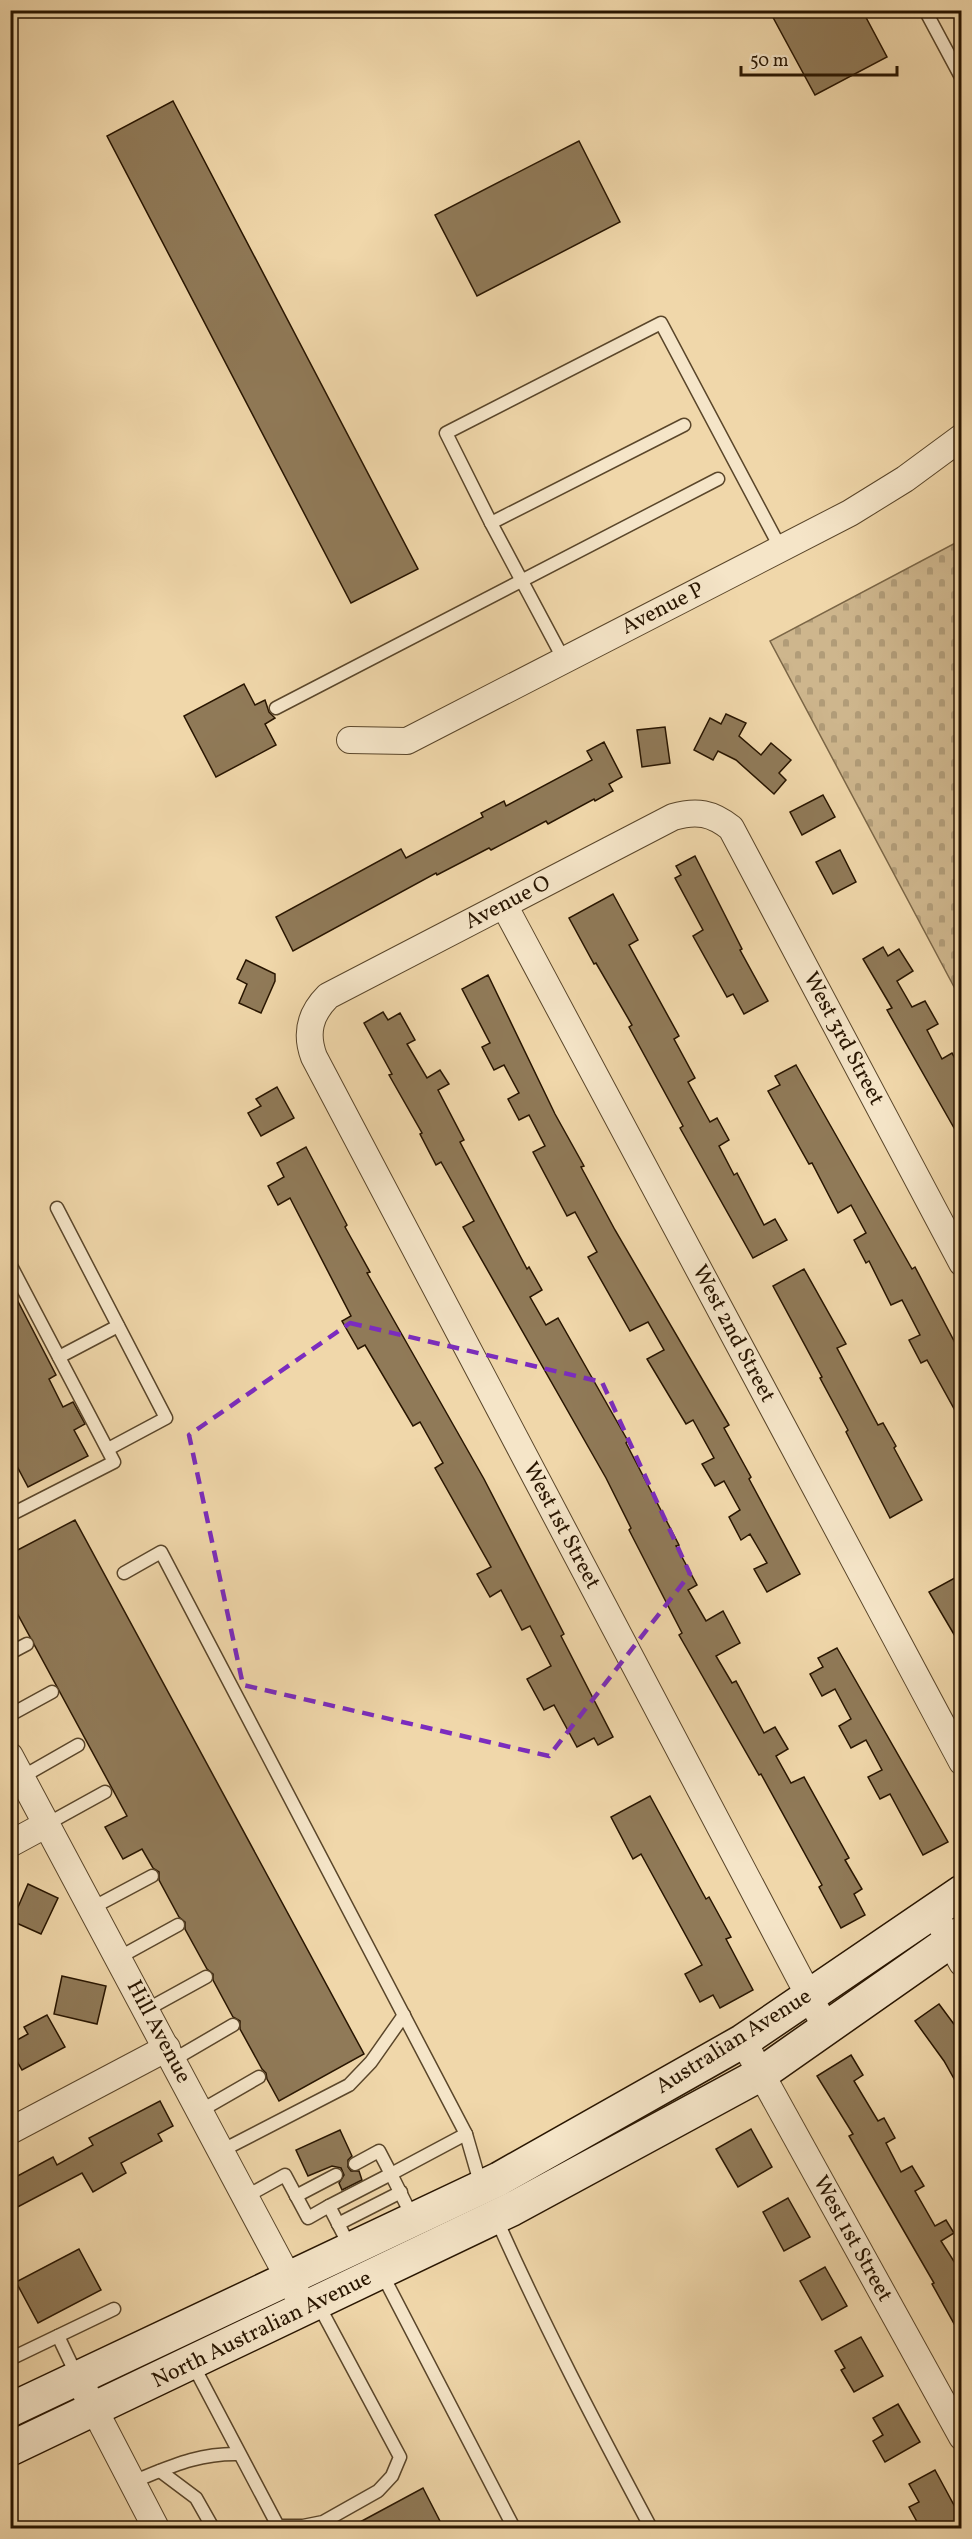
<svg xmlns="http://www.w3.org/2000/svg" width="972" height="2539" font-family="Vollkorn,serif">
	<defs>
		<pattern id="cemetery-stones" width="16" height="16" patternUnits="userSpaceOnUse" patternTransform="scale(1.5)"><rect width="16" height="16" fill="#ceb68d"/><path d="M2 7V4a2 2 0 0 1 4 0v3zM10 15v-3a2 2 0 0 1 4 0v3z" fill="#b19c78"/></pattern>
	</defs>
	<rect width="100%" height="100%" fill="#f0d7aa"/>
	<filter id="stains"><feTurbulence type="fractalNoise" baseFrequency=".00333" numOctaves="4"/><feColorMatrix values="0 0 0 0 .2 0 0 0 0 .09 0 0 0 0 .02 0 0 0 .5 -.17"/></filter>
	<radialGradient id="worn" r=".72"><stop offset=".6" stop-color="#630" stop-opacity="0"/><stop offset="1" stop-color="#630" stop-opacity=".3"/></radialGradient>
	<polygon fill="url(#cemetery-stones)" stroke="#7b6646" stroke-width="1.5" points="961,540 961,1000 770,641"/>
	<g fill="#907a58" stroke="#281500" stroke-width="1.5">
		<polygon points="769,10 862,10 887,57 815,95"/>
		<polygon points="173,101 418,569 351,603 107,136"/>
		<polygon points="579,141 620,222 477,296 435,215"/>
		<polygon points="244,684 255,705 265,700 269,712 275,718 265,724 276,745 216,777 184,716"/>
		<polygon points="726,714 746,723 739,736 761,755 771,743 791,760 779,773 786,780 774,794 736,760 718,751 713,760 694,750 710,718 721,724"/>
		<polygon points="665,727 670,763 642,767 637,730"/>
		<polygon points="604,742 622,777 609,784 613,791 595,801 594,799 548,824 546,821 491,850 489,848 437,875 436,873 293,951 276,917 401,849 406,858 483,817 481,813 504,801 506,806 592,760 587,751"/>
		<polygon points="823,795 835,817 802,835 790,812"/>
		<polygon points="840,850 856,882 833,894 816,862"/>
		<polygon points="695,856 742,949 740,950 768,1001 744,1014 733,994 727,997 693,936 703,930 675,878 681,875 676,866"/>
		<polygon points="613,894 638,940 629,945 679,1036 674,1039 695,1078 688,1082 710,1122 717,1118 729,1140 719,1146 734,1175 737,1173 764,1225 775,1219 787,1240 753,1258 680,1128 683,1126 629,1027 632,1025 596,963 594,964 569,918"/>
		<polygon points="883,947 888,956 899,949 913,971 897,981 912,1007 925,1001 938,1024 927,1030 942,1059 952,1053 960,1068 955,1070 962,1082 962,1142 887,1010 892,1008 863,959"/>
		<polygon points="246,960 275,974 275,981 261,1013 239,1003 247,984 237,979"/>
		<polygon points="488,975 555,1114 584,1166 581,1167 615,1230 729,1425 724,1428 751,1477 749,1479 800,1574 767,1592 754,1569 767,1563 750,1534 741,1540 729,1517 740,1510 724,1481 715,1486 702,1464 714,1458 693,1420 686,1424 647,1359 664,1350 648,1322 630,1331 588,1257 597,1252 575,1212 567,1216 533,1152 545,1146 529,1115 519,1120 508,1099 519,1093 504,1065 494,1070 482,1047 490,1043 462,989"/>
		<polygon points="383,1012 388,1020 400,1013 415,1040 407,1044 427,1078 440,1070 449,1084 438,1090 464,1140 460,1142 527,1269 529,1267 542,1290 530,1297 546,1325 558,1318 628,1441 626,1443 679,1545 676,1546 697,1585 688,1590 706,1621 723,1611 740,1643 716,1656 732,1683 736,1681 764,1733 775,1727 788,1749 776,1756 791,1783 804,1777 849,1858 845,1860 862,1889 854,1894 865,1915 841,1928 819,1887 822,1885 761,1774 759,1775 679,1635 682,1633 629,1530 631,1528 606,1478 463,1227 474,1221 441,1162 436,1165 420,1134 422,1133 389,1075 392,1074 364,1023"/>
		<polygon points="796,1065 912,1269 915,1267 962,1356 962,1423 927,1360 921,1363 909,1340 920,1335 902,1300 891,1305 869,1261 866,1263 854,1240 866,1233 851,1205 838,1213 812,1163 809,1164 768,1091 780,1085 775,1076"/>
		<polygon points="277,1087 294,1118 261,1136 248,1113 261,1106 256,1099"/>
		<polygon points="306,1147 347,1225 345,1227 370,1272 367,1273 484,1479 564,1634 561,1636 613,1737 598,1745 594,1738 577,1747 554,1705 544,1710 527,1679 551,1666 530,1626 522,1630 501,1590 490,1597 477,1574 491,1567 435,1468 443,1463 420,1422 413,1426 365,1345 358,1349 342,1321 351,1316 290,1198 278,1205 268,1186 284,1177 277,1163"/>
		<polygon points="804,1269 846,1344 837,1348 878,1425 883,1423 896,1446 894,1448 922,1500 890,1518 846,1432 848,1430 820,1378 822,1377 773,1286"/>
		<polygon points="10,1286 56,1375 49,1379 63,1407 73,1402 85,1424 74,1430 88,1456 28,1487 10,1453"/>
		<polygon points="75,1520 364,2054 279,2101 267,2079 266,2073 262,2069 240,2029 240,2021 233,2017 213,1980 213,1974 207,1969 185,1929 185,1922 179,1917 159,1880 159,1872 153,1868 142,1849 123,1859 105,1827 127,1816 10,1600 10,1554"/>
		<polygon points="962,1574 962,1648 929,1592"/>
		<polygon points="837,1648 948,1842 923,1855 890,1794 880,1799 868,1777 882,1770 866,1740 851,1748 839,1726 851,1719 835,1689 822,1696 810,1674 823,1667 818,1658"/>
		<polygon points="650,1796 706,1899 709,1897 731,1937 726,1939 753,1990 720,2008 713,1995 700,2002 685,1974 702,1965 641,1854 633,1859 611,1817"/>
		<polygon points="28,1884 58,1898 41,1934 12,1921"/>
		<polygon points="62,1976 106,1986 97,2024 54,2014"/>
		<polygon points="939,2004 962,2035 962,2093 944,2061 915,2021"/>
		<polygon points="47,2015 65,2047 22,2070 10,2049 10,2044 28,2034 24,2027"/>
		<polygon points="851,2055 863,2075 854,2081 878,2121 884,2118 895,2138 886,2143 901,2172 912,2166 924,2186 915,2191 935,2226 946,2220 954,2233 941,2241 962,2274 962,2338 932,2284 934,2283 849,2136 853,2134 817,2076"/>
		<polygon points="160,2101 173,2126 158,2134 162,2141 121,2163 126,2173 93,2192 82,2173 10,2211 10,2180 53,2157 57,2165 93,2145 89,2138"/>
		<polygon points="751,2129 772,2167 738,2187 716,2149"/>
		<polygon points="340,2130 352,2156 348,2160 348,2167 351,2171 359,2171 362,2180 342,2190 339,2183 344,2175 341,2168 332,2166 308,2176 296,2150"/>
		<polygon points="788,2198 810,2237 784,2251 763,2212"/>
		<polygon points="79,2249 101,2290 38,2323 16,2282"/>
		<polygon points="825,2267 847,2306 822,2320 800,2281"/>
		<polygon points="861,2337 883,2376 854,2392 841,2370 845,2368 835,2351"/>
		<polygon points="898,2404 920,2442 885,2462 873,2441 883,2435 873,2418"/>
		<polygon points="935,2470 962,2520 962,2529 921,2529 909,2507 919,2502 909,2484"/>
		<polygon points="423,2488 444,2529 347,2529"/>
	</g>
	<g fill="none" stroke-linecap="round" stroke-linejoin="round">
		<defs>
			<g id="service">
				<polyline points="925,10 962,79"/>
				<polyline points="491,523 446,433 661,323 781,549"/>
				<polyline points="564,660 491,523 684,425"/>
				<polyline points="276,708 718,479"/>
				<polyline points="57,1208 166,1418 108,1449"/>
				<polyline points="10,1264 114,1462 14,1513"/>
				<polyline points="59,1357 118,1326"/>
				<polyline points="124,1573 161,1552 466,2134 481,2186"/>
				<polyline points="10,1653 27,1644"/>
				<polyline points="10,1715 52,1692"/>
				<polyline points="22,1777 78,1745"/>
				<polyline points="47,1824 105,1792"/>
				<polyline points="92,1908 152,1876"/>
				<polyline points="118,1958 178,1925"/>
				<polyline points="146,2010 206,1977"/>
				<polyline points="173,2060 233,2025"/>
				<polyline points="200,2111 259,2077"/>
				<polyline points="221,2151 349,2085 371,2062 404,2015"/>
				<polyline points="296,2196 336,2175"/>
				<polyline points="245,2197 285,2175 308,2218 329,2206 350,2247"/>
				<polyline points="329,2206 391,2174 379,2151 355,2164"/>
				<polyline points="413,2218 391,2174 466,2134"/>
				<path d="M496 2218C543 2324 597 2427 651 2528"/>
				<polyline points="338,2224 401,2192"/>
				<polyline points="381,2272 514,2528"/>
				<polyline points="58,2336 77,2376"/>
				<polyline points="10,2359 114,2309"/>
				<polyline points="192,2363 278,2526 303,2526 323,2522 378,2491 392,2476 400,2457 318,2304"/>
				<polyline points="160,2471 196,2498 213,2528"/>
				<path d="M132 2482C170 2467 198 2453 239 2454"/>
			</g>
			<g id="minor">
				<polyline points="350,740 407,741 850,513 905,479 962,437"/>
				<polyline points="504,905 962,1762"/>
				<polyline points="10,1756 305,2309"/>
				<polyline points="10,1844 47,1824"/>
				<polyline points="942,1927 962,1963"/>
				<path d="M826 2028 314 1057C305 1033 310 1014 328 996L673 817C697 810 712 813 731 828L962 1263"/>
				<polyline points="743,2041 962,2437"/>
				<polyline points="10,2131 167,2048"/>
				<polyline points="78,2378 156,2528"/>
			</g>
			<g id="secondary">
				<polyline points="10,2410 499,2179 743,2041 962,1892"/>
				<polyline points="10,2449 512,2209 761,2074 962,1933"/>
			</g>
		</defs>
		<use href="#service" stroke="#5a462a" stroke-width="15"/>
		<use href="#minor" stroke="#5a462a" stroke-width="28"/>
		<use href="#secondary" stroke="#281500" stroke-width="36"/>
		<use href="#service" stroke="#f5e5c8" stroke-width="12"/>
		<use href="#minor" stroke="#f5e5c8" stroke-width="26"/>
		<use href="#secondary" stroke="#f5e5c8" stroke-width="33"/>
		<polyline stroke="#281500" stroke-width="4.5" stroke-dasharray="10 10" stroke-linecap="butt" points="10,12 13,10"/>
	</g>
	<path fill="none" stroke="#7b2cbf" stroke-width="4.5" stroke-dasharray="12 8" stroke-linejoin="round" d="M350 1323 602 1382 690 1574 549 1756 243 1685 189 1435Z"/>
	<g text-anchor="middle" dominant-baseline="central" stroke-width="4.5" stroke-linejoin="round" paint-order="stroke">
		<g font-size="22" fill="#281500" stroke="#f5e5c8">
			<text transform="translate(663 609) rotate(-27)">Avenue P</text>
			<text transform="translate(508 903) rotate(-27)">Avenue O</text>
			<text transform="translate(843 1039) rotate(62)">West 3rd Street</text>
			<text transform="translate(733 1334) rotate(62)">West 2nd Street</text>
			<text transform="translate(561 1526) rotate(62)">West 1st Street</text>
			<text transform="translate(158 2032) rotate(62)">Hill Avenue</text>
			<text transform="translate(734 2042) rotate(-32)">Australian Avenue</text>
			<text transform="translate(852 2239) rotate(61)">West 1st Street</text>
			<text transform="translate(262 2330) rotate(-26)">North Australian Avenue</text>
		</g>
	</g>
	<rect width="972" height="2539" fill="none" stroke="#f0d7aa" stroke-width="36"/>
	<rect x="12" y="12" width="948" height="2515" fill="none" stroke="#281500" stroke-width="3"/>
	<rect x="18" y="18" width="936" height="2503" fill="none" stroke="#281500" stroke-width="1.5"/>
	<path d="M741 66v9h156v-9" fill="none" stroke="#281500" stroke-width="3"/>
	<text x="750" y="66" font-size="18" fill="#281500" stroke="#f5e5c8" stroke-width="4.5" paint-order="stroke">50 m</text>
	<rect width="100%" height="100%" filter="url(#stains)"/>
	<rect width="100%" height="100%" fill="url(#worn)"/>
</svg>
